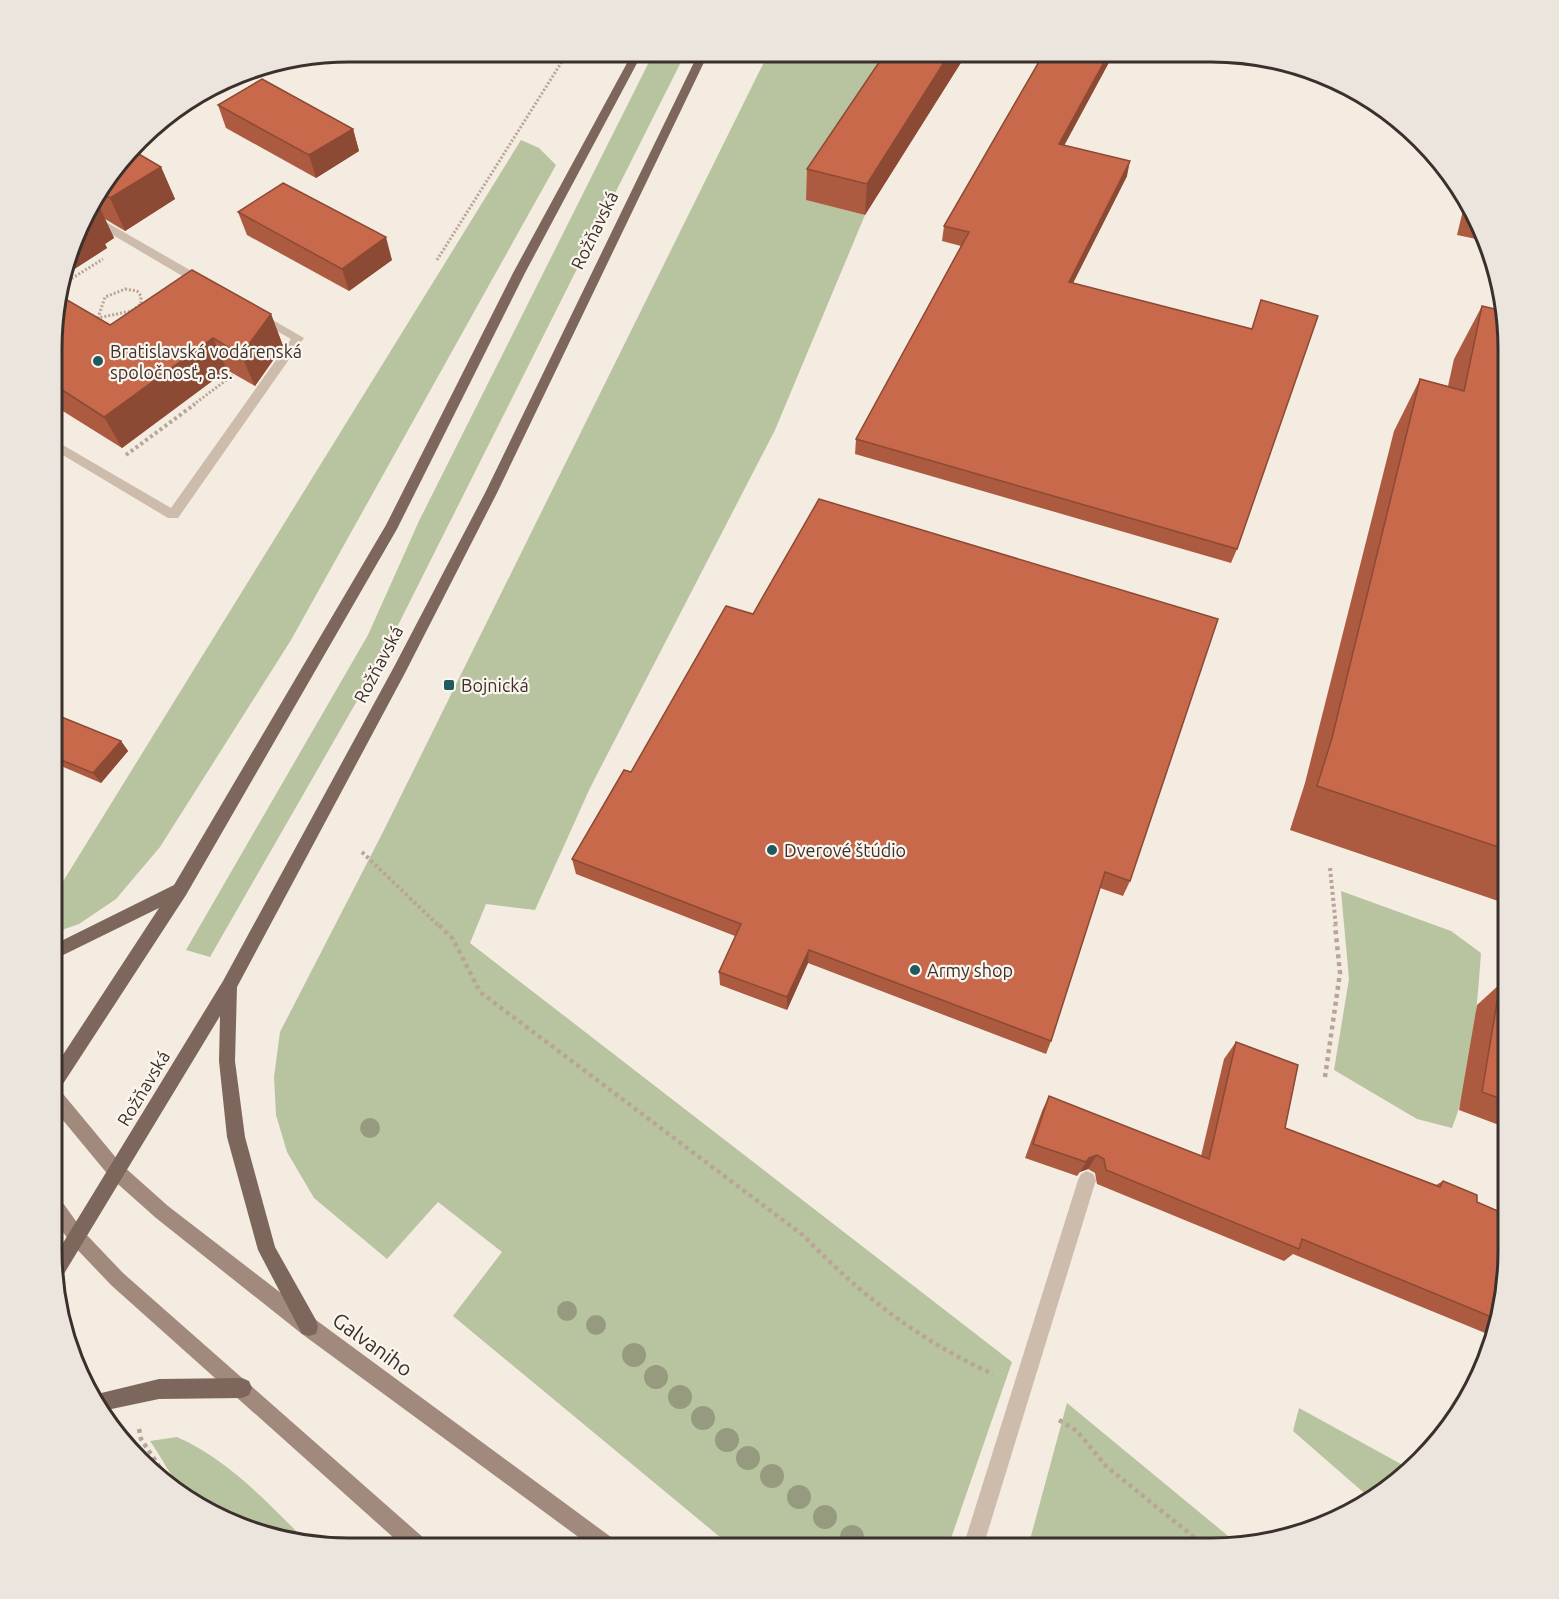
<svg xmlns="http://www.w3.org/2000/svg" width="1559" height="1599" font-family="Ubuntu,sans-serif">
	<rect width="100%" height="100%" fill="#f4ebe1"/>
	<g fill="#b8c4a0">
		<polygon points="654,52 686,52 381,659 210,957 186,950 368,635 419,521"/>
		<polygon points="769,52 905,53 807,200 865,215 775,430 590,788 535,910 486,904 470,943 1012,1362 948,1547 732,1547 453,1316 502,1252 438,1202 387,1259 314,1198 287,1152 276,1115 274,1077 280,1032 383,832"/>
		<polygon points="521,140 539,148 556,165 291,640 160,847 116,899 79,924 53,933 54,896"/>
		<path d="M1341 891 1451 931 1481 953C1477 1007 1472 1079 1452 1128L1417 1119 1334 1070 1349 979Z"/>
		<polygon points="1067,1403 1239,1545 1028,1547"/>
		<polygon points="1299,1408 1410,1469 1391,1487 1370,1498 1293,1431"/>
		<path d="M177 1437C228 1459 270 1505 309 1544 277 1539 207 1521 186 1495 172 1479 162 1458 150 1441Z"/>
	</g>
	<g fill="none" stroke-linecap="round" stroke-linejoin="round">
		<g stroke="#b9a596" stroke-width="3" stroke-dasharray="2 2" stroke-linecap="butt">
			<polyline points="437,260 568,52"/>
			<polyline points="58,287 103,259"/>
			<polygon points="125,289 137,291 141,296 141,304 131,311 98,318 105,297"/>
			<polyline points="193,405 233,375"/>
		</g>
		<g stroke="#b9a596" stroke-width="4" stroke-dasharray="3 3" stroke-linecap="butt">
			<polyline points="126,455 195,404"/>
			<polyline points="362,852 440,927"/>
			<polyline points="1330,868 1336,927"/>
		</g>
		<g stroke="#b9a596" stroke-width="4.5" stroke-dasharray="4 4" stroke-linecap="butt">
			<path d="M439 925 453 939 480 992 804 1236C859 1294 920 1341 993 1374"/>
			<polyline points="1325,1077 1340,973 1335,925"/>
			<polyline points="1059,1420 1077,1431 1106,1466 1206,1547"/>
			<polyline points="139,1429 141,1439 168,1480"/>
		</g>
		<g fill="#cdbbac" fill-rule="evenodd">
			<polygon points="87,211 209,281 211,284 205,288 201,287 84,218"/>
			<polygon points="259,312 304,338 178,518 168,518 56,451 56,441 171,508 291,339 255,319 253,316"/>
			<polygon points="1087,1171 1093,1174 1096,1180 983,1547 963,1547 1078,1180 1081,1174"/>
		</g>
		<g fill="#a18a7d" fill-rule="evenodd">
			<polygon points="53,1087 59,1089 122,1165 168,1206 316,1320 615,1540 618,1547 592,1547 302,1334 156,1218 110,1177 52,1107"/>
			<polygon points="52,1193 58,1196 83,1231 123,1273 426,1540 429,1547 404,1547 111,1285 71,1243 52,1217"/>
		</g>
		<g fill="#7d675c" fill-rule="evenodd">
			<polygon points="633,52 643,52 525,273 397,529 186,895 59,1090 53,1092 53,1070 159,908 53,960 53,945 174,885 386,525 513,273"/>
			<polygon points="699,52 709,52 497,493 405,673 237,987 235,1061 245,1137 275,1247 316,1320 318,1327 316,1334 309,1336 302,1334 258,1250 227,1137 219,1061 220,1016 59,1282 55,1284 52,1261 223,981 395,665 485,493"/>
			<polygon points="242,1378 249,1381 252,1388 249,1395 242,1398 159,1399 102,1411 93,1395 159,1379"/>
		</g>
	</g>
	<g fill="#969b7f">
		<circle cx="370" cy="1128" r="10"/>
		<circle cx="567" cy="1311" r="10"/>
		<circle cx="596" cy="1325" r="10"/>
		<circle cx="634" cy="1355" r="12"/>
		<circle cx="656" cy="1377" r="12"/>
		<circle cx="680" cy="1397" r="12"/>
		<circle cx="703" cy="1418" r="12"/>
		<circle cx="727" cy="1440" r="12"/>
		<circle cx="748" cy="1458" r="12"/>
		<circle cx="772" cy="1476" r="12"/>
		<circle cx="799" cy="1497" r="12"/>
		<circle cx="825" cy="1517" r="12"/>
		<circle cx="852" cy="1537" r="12"/>
	</g>
	<g fill="#ac5a40">
		<polygon points="886,52 967,53 865,215 806,200 807,169"/>
		<polygon points="1114,53 1064,145 1127,176 1073,283 1237,549 1231,563 855,454 856,439 961,246 942,241 944,226"/>
		<polygon points="218,105 353,129 359,151 316,178 226,128"/>
		<polygon points="132,150 161,167 175,199 125,231 105,219 114,238 105,244 107,248 62,277 91,200"/>
		<polygon points="1465,202 1486,241 1457,235"/>
		<polygon points="238,212 392,260 349,291 247,235"/>
		<polygon points="57,294 110,325 271,314 283,346 255,386 227,370 122,448 58,408 56,410"/>
		<polygon points="1482,306 1507,330 1507,904 1290,830 1305,783 1394,431 1420,379 1448,386 1454,359"/>
		<polygon points="753,614 1130,881 1123,896 1100,888 1051,1041 1046,1054 808,963 787,1010 720,985 719,972 735,936 576,874 572,859 631,772"/>
		<polygon points="54,714 121,741 128,751 101,783 54,763"/>
		<polygon points="1500,984 1507,987 1507,1128 1459,1110 1477,1005"/>
		<polygon points="1236,1042 1285,1128 1436,1185 1443,1181 1477,1202 1507,1269 1490,1335 1293,1254 1284,1261 1097,1184 1095,1173 1088,1169 1080,1172 1077,1176 1025,1158 1042,1111 1049,1096 1201,1156 1224,1059"/>
	</g>
	<g fill="#8c4a34">
		<polygon points="950,53 967,53 865,215 867,184"/>
		<polygon points="1109,53 1114,53 1057,159 1059,144"/>
		<polygon points="353,129 359,151 316,178 309,155"/>
		<polygon points="1130,161 1127,176 1066,297 1069,282"/>
		<polygon points="161,167 175,199 125,231 110,198"/>
		<polygon points="99,206 114,238 105,244 107,248 62,277 86,213"/>
		<polygon points="386,237 392,260 349,291 342,269"/>
		<polygon points="271,314 283,346 255,386 241,355"/>
		<polygon points="213,338 227,370 122,448 104,417"/>
		<polygon points="121,741 128,751 101,783 93,773"/>
		<polygon points="809,950 808,963 787,1010 787,997"/>
		<polygon points="1097,1155 1088,1169 1080,1172 1089,1158"/>
	</g>
	<g fill="#c8694b" stroke="#8c4a34" stroke-width="1.5">
		<polygon points="886,52 950,53 867,184 807,169"/>
		<polygon points="1044,53 1109,53 1059,144 1130,161 1069,282 1252,329 1261,300 1318,316 1237,549 856,439 969,232 944,226"/>
		<polygon points="262,79 353,129 309,155 218,105"/>
		<polygon points="132,150 161,167 110,198 98,191"/>
		<polygon points="283,183 386,237 342,269 238,212"/>
		<polygon points="91,201 99,206 86,213 91,216 83,221"/>
		<polygon points="192,270 271,314 241,355 213,338 104,417 56,386 57,294 110,325"/>
		<polygon points="1482,306 1504,311 1507,330 1507,850 1317,786 1332,738 1420,379 1464,391"/>
		<polygon points="819,499 1218,619 1130,881 1105,872 1051,1041 809,950 787,997 719,972 741,924 572,859 624,770 631,772 726,606 753,614"/>
		<polygon points="54,714 121,741 93,773 54,757"/>
		<polygon points="1500,984 1507,987 1507,1101 1482,1092"/>
		<polygon points="1236,1042 1298,1065 1285,1128 1440,1187 1443,1181 1477,1195 1477,1202 1507,1215 1507,1269 1494,1318 1302,1239 1299,1249 1106,1170 1104,1159 1097,1155 1089,1158 1086,1162 1033,1144 1049,1096 1209,1159"/>
	</g>
	<g fill="#1f5a5e" stroke="#fbf5ee" stroke-width="2">
		<circle cx="98" cy="361" r="6"/>
		<rect x="443" y="679" width="12" height="12" rx="3"/>
		<circle cx="772" cy="850" r="6"/>
		<circle cx="915" cy="970" r="6"/>
	</g>
	<g text-anchor="middle" dominant-baseline="central" stroke-width="4.5" stroke-linejoin="round" paint-order="stroke">
		<g font-size="18" fill="#3b302b" stroke="#fbf5ee">
			<text transform="translate(594 230) rotate(-64)">Rožňavská</text>
			<text transform="translate(378 664) rotate(-62)">Rožňavská</text>
			<text transform="translate(143 1088) rotate(-59)">Rožňavská</text>
		</g>
		<g font-size="18" fill="#3b302b" stroke="#fbf5ee" text-anchor="start">
			<text x="110" y="351">Bratislavská vodárenská<tspan x="110" dy="21">spoločnosť, a.s.</tspan></text>
			<text x="461" y="685">Bojnická</text>
			<text x="784" y="850">Dverové štúdio</text>
			<text x="927" y="970">Army shop</text>
		</g>
		<g font-size="21" fill="#3b302b" stroke="#fbf5ee">
			<text transform="translate(373 1344) rotate(36)">Galvaniho</text>
		</g>
	</g>
	<path d="M0 0H1559V1599H0ZM349 62H1211A287 287 0 0 1 1498 349V1251A287 287 0 0 1 1211 1538H349A287 287 0 0 1 62 1251V349A287 287 0 0 1 349 62Z" fill="#ece5de" fill-rule="evenodd"/>
	<path fill="none" stroke="#3b302b" stroke-width="3" d="M349 62H1211A287 287 0 0 1 1498 349V1251A287 287 0 0 1 1211 1538H349A287 287 0 0 1 62 1251V349A287 287 0 0 1 349 62Z"/>
</svg>
